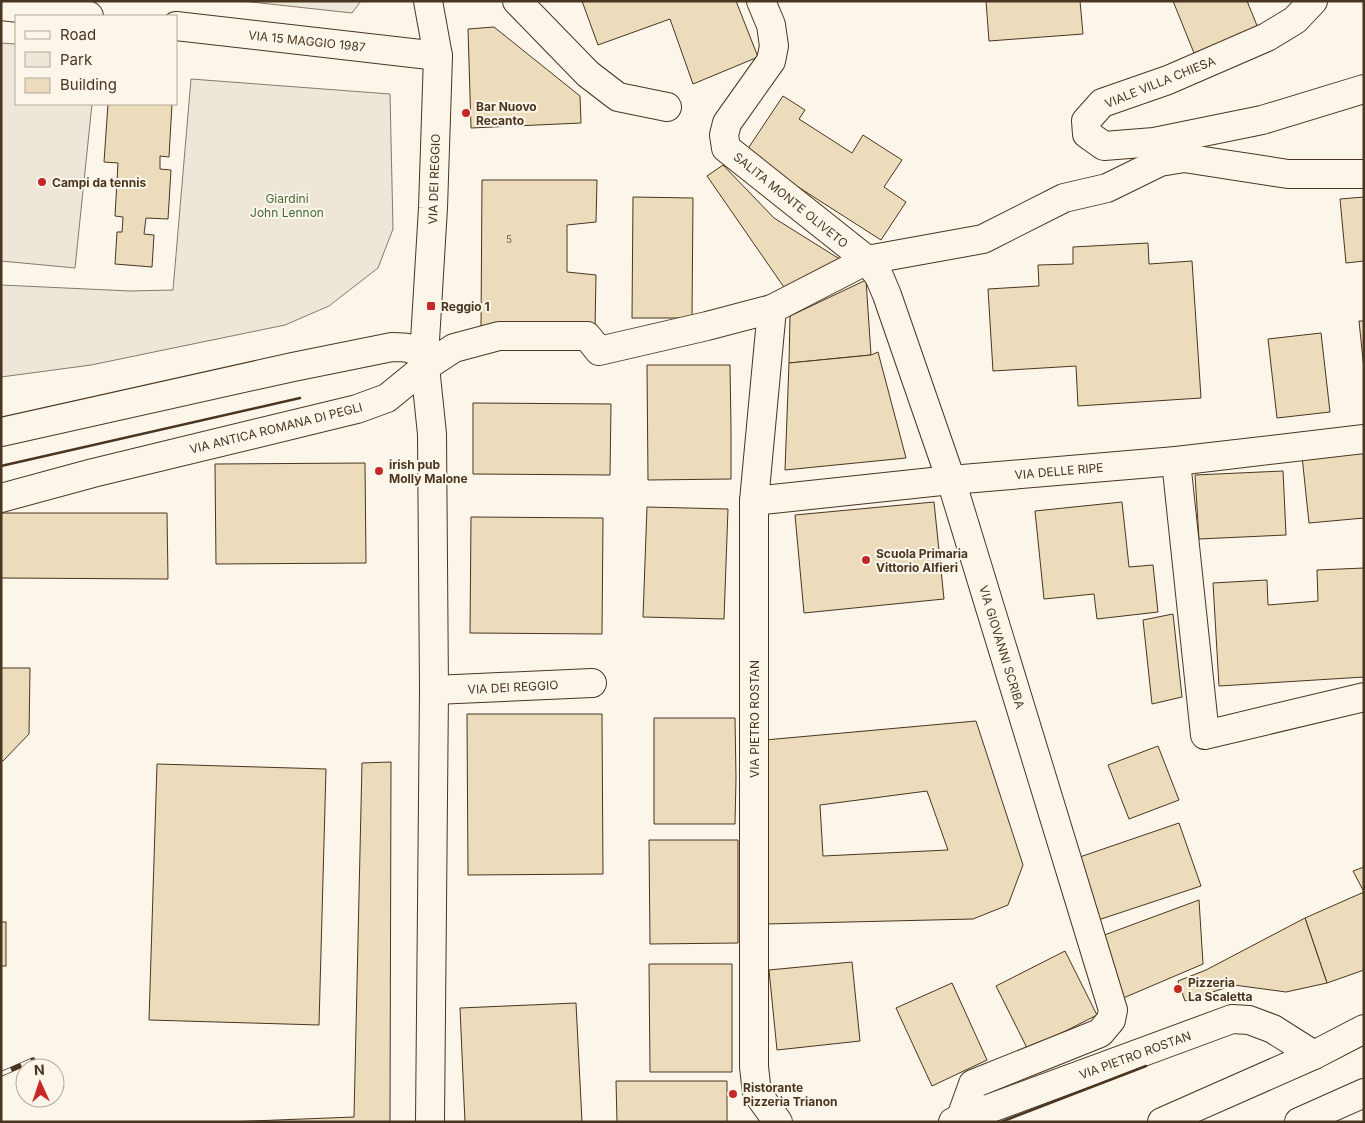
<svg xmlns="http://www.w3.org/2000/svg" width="1365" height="1123" font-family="Inter,sans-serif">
	<rect width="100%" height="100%" fill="#fbf6e9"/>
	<g fill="#ede6d9" stroke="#887966">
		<polygon points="242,1 361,1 352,13"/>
		<polygon points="1,43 16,44 16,104 92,104 75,268 1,261"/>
		<polygon points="191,79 390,94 393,229 378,268 329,306 285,325 91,365 1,377 1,285 130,291 173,290"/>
	</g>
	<g fill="#ecdcbc" stroke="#4a3520" fill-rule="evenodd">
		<polygon points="582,1 736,1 758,57 693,84 670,19 598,45"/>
		<polygon points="986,1 1080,1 1083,34 989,41"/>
		<polygon points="1173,1 1247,1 1258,28 1194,53"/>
		<polygon points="494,27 580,96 581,123 471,128 468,29"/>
		<polygon points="783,96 805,110 799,119 852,153 863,135 902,160 884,187 906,202 881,240 745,153"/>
		<polygon points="108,104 172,104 169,157 160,156 160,169 171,170 168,219 146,218 144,234 154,235 152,267 115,264 117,232 122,232 123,217 115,216 118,163 104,162"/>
		<polygon points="723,165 774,218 846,263 788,293 707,176"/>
		<polygon points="482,180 597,180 596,222 567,225 567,272 596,275 595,329 481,327"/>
		<polygon points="633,197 693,198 692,318 632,318"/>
		<polygon points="1364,197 1364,261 1346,263 1340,199"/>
		<polygon points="1148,243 1149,264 1192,261 1201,398 1078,406 1076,366 993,371 988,289 1039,286 1038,265 1073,264 1073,247"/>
		<polygon points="866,280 871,355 789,363 790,316"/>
		<polygon points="1359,321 1364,321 1364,369 1363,360"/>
		<polygon points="1321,333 1330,412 1277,418 1268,339"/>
		<polygon points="878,352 906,458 785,470 789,363 871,355"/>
		<polygon points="647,365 730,365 731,428 731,479 648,480"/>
		<polygon points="473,403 611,404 610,475 473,474"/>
		<polygon points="1364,450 1364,518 1309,523 1302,456"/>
		<polygon points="365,463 366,563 216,564 215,464"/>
		<polygon points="1283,471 1286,535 1199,539 1195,475"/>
		<polygon points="934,502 944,599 804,613 795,515"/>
		<polygon points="1122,502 1129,567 1153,565 1158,612 1097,619 1094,594 1044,599 1035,511"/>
		<polygon points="647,507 728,509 724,619 643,617"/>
		<polygon points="1,513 167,513 168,579 1,578"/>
		<polygon points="471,517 603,518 602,634 470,633"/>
		<polygon points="1364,568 1364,677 1219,686 1213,583 1267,580 1268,605 1318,601 1317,570"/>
		<polygon points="1173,614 1182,697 1152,704 1143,620"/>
		<polygon points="1,668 30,668 29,734 3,761 1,761"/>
		<polygon points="467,714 602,714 603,874 468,875"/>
		<polygon points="654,718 735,718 736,778 735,824 654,824"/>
		<path d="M976 721 1023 865 1008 905 973 919 766 924 765 740ZM927 791 948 850 823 856 820 805Z"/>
		<polygon points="1158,746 1179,800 1129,819 1108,765"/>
		<polygon points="391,762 390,1122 226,1122 354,1117 362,763"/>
		<polygon points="157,764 326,769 319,1025 149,1020"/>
		<polygon points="1179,823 1201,886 1092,922 1071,860"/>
		<polygon points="649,840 738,840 738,943 650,944"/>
		<polygon points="1364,867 1364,892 1353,871"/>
		<polygon points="1364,892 1364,970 1327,983 1305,918"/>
		<polygon points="1199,900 1203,964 1121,999 1099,937"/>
		<polygon points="1305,918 1327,983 1286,992 1234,985 1185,1001 1178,981 1206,970"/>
		<rect x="1" y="922" width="5" height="44"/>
		<polygon points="1065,951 1097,1015 1028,1050 996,986"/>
		<polygon points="852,962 860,1041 777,1050 769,970"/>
		<polygon points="649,964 732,964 732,1072 650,1072"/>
		<polygon points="952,983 987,1060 932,1086 896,1008"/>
		<polygon points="576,1003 582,1122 465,1122 460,1008"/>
		<polygon points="616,1081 727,1081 727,1122 617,1122"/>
	</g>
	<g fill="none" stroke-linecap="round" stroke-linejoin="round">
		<defs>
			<g id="street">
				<polyline points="517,1 588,74 618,97 667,107"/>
				<polyline points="761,1 771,25 774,46 771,61 727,123 724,135 726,148 867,260 879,276 887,295 951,480 1113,1010 1111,1020 1100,1033 973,1084 960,1120"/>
				<polyline points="1313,1 1295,20 1267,37 1168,80 1102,103 1086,121 1087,134 1104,146 1154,142 1262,120 1364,89"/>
				<polyline points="1,6 89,16"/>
				<polyline points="176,26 438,56"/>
				<polyline points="772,309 754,501 754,1067 757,1093 778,1122"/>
				<polyline points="424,357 433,208 438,56 428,1"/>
				<polyline points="1176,461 1205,735 1364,697"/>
				<polyline points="1,498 93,473 357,409 387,398 425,367 454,348 499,336 587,336 599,351 707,326 772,309 867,260 983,239 1064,198 1107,188 1160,162 1184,158 1288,174 1364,174"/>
				<polyline points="754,501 951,480 1176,461 1364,439"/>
				<polyline points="434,690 592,683"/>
				<polyline points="953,1122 1232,1019 1249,1020 1273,1029 1314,1055"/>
			</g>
			<g id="primary">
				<polyline points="424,357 432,434 434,690 430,1122"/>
				<polyline points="1162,1122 1314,1055 1364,1029"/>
				<polyline points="1299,1122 1364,1093"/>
			</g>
			<path id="highway" d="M1 432 293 367 392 347C407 347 412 347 424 357"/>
		</defs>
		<use href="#street" stroke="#4a3520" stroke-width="30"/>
		<use href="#primary" stroke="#4a3520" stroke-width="30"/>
		<use href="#highway" stroke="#4a3520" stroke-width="30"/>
		<use href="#street" stroke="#fbf6e9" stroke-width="28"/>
		<use href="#primary" stroke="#fbf6e9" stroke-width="28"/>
		<use href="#highway" stroke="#fbf6e9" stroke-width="28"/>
		<defs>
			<polyline id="rail" points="1,1074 33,1060"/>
		</defs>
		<use href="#rail" stroke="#4a3520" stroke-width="5.5"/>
		<use href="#rail" stroke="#fbf6e9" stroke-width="4" stroke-dasharray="11" stroke-linecap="butt"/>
		<g stroke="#4a3520" stroke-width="2.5">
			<polyline points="1,466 300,398"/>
			<polyline points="1001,1122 1146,1066"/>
		</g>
	</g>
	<g fill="#c62828" stroke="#fbf6e9" stroke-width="2">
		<circle cx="466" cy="113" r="5"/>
		<circle cx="42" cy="182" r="5"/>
		<rect x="426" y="301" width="10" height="10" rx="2.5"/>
		<circle cx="379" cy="471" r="5"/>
		<circle cx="866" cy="560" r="5"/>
		<circle cx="1178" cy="989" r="5"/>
		<circle cx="733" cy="1094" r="5"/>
	</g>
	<g text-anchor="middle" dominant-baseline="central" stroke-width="4" stroke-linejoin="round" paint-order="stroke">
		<g font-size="10" fill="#725f47">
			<text x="509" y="239">5</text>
		</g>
		<g font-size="12" fill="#4a3520" stroke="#fbf6e9">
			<text transform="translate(307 41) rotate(6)">VIA 15 MAGGIO 1987</text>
			<text transform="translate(1160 82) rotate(-22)">VIALE VILLA CHIESA</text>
			<text transform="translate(434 179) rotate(-88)">VIA DEI REGGIO</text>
			<text transform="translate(791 200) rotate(39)">SALITA MONTE OLIVETO</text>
			<text transform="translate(276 428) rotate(-14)">VIA ANTICA ROMANA DI PEGLI</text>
			<text transform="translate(1059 471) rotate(-5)">VIA DELLE RIPE</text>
			<text transform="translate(1002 647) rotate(73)">VIA GIOVANNI SCRIBA</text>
			<text transform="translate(513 687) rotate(-3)">VIA DEI REGGIO</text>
			<text transform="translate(754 719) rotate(-90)">VIA PIETRO ROSTAN</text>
			<text transform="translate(1135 1055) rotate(-20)">VIA PIETRO ROSTAN</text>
		</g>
		<g font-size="12" font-weight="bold" fill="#4a3520" stroke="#fbf6e9" text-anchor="start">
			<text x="476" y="106">Bar Nuovo<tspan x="476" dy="14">Recanto</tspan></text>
			<text x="52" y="182">Campi da tennis</text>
			<text x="441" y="306">Reggio 1</text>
			<text x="389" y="464">irish pub<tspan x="389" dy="14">Molly Malone</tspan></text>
			<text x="876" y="553">Scuola Primaria<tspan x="876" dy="14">Vittorio Alfieri</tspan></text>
			<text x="1188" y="982">Pizzeria<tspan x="1188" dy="14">La Scaletta</tspan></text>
			<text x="743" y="1087">Ristorante<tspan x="743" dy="14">Pizzeria Trianon</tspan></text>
		</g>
		<g font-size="12" fill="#436837" stroke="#fbf6e9">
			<text x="287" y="198">Giardini<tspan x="287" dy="14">John Lennon</tspan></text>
		</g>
	</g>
	<rect width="1365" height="1123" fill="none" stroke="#4a3520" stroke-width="5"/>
	<rect x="15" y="15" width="162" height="90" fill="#fbf6e9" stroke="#b4a999"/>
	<rect x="25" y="31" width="25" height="8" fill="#fbf6e9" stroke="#b4a999"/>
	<text x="60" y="40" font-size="15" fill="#4a3520">Road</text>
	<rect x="25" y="52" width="25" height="15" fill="#ede6d9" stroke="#b4a999"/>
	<text x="60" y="65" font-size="15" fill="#4a3520">Park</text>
	<rect x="25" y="78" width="25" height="15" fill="#ecdcbc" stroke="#b4a999"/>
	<text x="60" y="90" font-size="15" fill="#4a3520">Building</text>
	<g transform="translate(40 1083) rotate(357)"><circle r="24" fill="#fbf6e9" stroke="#b4a999"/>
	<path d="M0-4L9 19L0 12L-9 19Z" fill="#c62828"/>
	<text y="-8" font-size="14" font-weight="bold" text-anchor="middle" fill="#4a3520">N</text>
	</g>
</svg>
